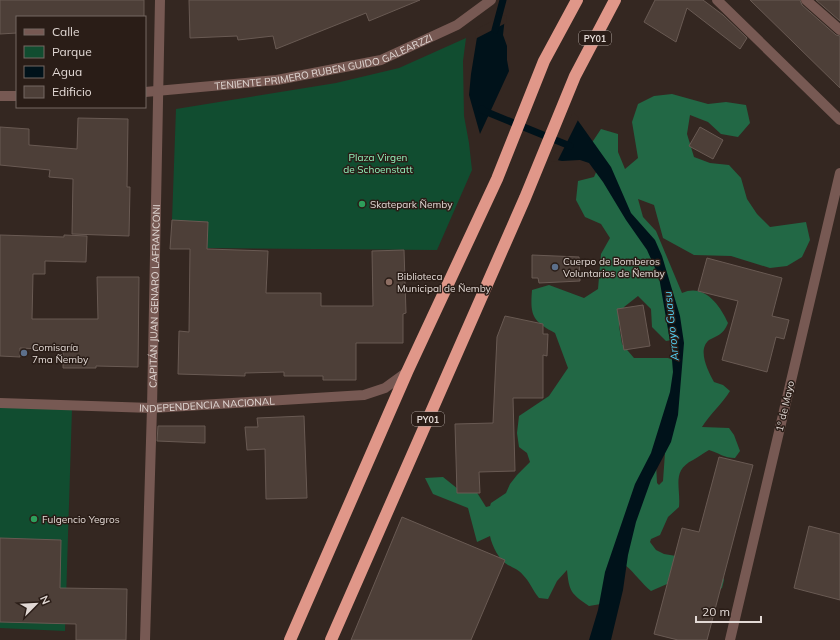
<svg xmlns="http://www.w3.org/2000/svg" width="840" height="640" font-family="Mulish,sans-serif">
	<rect width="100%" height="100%" fill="#342721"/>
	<g fill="#114d30">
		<polygon points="466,38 463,61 464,116 469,143 472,170 437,250 207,248 208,222 172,220 176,109 336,83 399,68"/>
		<polygon points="0,405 72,409 65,631 0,628"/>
	</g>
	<path fill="#226845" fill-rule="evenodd" d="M672 94 708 104 726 102 746 105 750 123 738 137 721 134 708 122 690 115 687 134 694 157 710 163 729 165 741 178 747 199 757 214 770 227 806 222 810 240 802 257 787 266 770 268 731 256 694 255 663 238 654 205 638 199 643 217 656 231 682 293C704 283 720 305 728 323 725 330 722 334 715 337 713 338 711 339 709 340 697 350 708 371 714 382L723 385 730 391C722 404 710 414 702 427L729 428 734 435 740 451 735 458C724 458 719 453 709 450 703 453 699 457 693 460 671 471 681 487 679 507L668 517 660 535 651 539 650 542 656 550 664 554 682 557 721 571 724 580 722 588 715 593 670 574 667 584 651 591C641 583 635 573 625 565L607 603 589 606C571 594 569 591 567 570L557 581 548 599 539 598C533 591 530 582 523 575 519 570 514 568 508 565 499 560 492 546 490 536L477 542 468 508 433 494 425 478 443 477 458 489 476 491 486 507 490 506 491 503 506 493 510 484 517 475 530 462 527 453 519 447 517 433 519 416 549 396 568 368 555 333C532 321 530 315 532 290L549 285 584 298 598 289 601 254 610 238 601 224 585 217 576 200 578 181 594 177 601 161 591 144 601 129 618 134V152L625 169 638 158 632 122 638 104 654 96ZM638 296 651 309 652 327 666 341 678 339 681 363 668 358H634L622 344 619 326 624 307ZM665 453 663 481 659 485 657 483 656 463Z"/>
	<g fill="#00121a">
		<polygon points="505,17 503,35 507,46 507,60 509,71 480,134 469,95 471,74 478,31"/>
		<polygon points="574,115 611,167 631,213 655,240 662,256 680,316 684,343 678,415 671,442 651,480 636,522 628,555 623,590 611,640 589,640 598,610 605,572 635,484 651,453 670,392 673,372 671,347 659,277 647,250 626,220 603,182 589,163 580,160 562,161 552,159"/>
	</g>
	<g fill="#342721">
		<polygon points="504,15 507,16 506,23 475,39 477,29"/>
		<polygon points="574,113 579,118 557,162 551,161 551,158 572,114"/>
	</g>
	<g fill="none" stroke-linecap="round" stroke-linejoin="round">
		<g stroke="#00121a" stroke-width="7">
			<polyline points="495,30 503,0"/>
			<polyline points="482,109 482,110 570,146"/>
		</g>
	</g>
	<g fill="#4d3f38" stroke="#695a53">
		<polygon points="0,0 144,0 144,17 17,17 17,33 0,34"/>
		<polygon points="189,0 420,0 369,21 366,13 276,49 273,36 238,40 237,36 190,38"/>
		<polygon points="655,0 703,0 723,15 747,38 740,49 687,8 676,42 644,22"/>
		<polygon points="750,0 800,0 802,5 836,35 840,36 840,88"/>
		<polygon points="816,0 840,0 840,21"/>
		<polygon points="78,118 128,119 127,187 130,187 129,236 72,234 73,179 49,177 50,170 0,165 0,127 29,129 29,145 77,149"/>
		<polygon points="700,127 723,140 713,159 689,146"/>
		<polygon points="172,220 208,222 207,249 268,251 266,293 321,293 321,306 373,306 372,251 404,250 406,313 403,314 403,343 356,343 356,380 323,380 323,376 284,376 284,372 245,373 245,376 178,374 179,331 189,332 190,249 170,249"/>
		<polygon points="0,235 64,237 64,235 87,236 86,262 45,261 45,274 33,274 32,319 98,319 97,277 139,277 138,367 96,366 96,368 63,368 63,350 20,348 20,357 0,356"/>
		<polygon points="532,255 579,257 580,281 539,283 538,278 532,278"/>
		<polygon points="707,258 782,278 772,316 789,320 784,339 776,337 767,372 722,360 738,301 698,291"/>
		<polygon points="643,305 650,346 624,350 617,309"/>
		<polygon points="505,316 543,324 543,334 548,334 547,356 543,355 543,398 513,398 515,471 479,472 480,493 457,493 455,424 493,423 497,337"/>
		<polygon points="304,416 307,498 266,499 265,449 247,450 245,427 258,427 257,418"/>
		<polygon points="158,426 205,426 205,443 157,441"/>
		<polygon points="719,457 753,465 707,640 678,640 654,634 682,528 699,532"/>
		<polygon points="402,517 505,560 471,640 351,640"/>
		<polygon points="809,526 840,534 840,600 794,588"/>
		<polygon points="0,538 61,540 60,588 127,589 126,640 76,640 76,624 0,622"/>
	</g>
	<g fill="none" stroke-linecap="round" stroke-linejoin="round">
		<g stroke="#775953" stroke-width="10">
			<polyline points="717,0 840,120"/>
			<polyline points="806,0 840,30"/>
			<path id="s1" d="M145 92 277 80 381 60 457 25 491 0"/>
			<polyline points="0,96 17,96"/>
			<path id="s2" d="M0 403 152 408 364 395 385 388 407 372"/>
			<path id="s3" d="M145 640 152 408 160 0"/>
			<polyline points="730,640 840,173"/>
		</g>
		<g stroke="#e09789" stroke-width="12">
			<polyline points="290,640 407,372 497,179 544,61 577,0"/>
			<polyline points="331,640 525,198 575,76 615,0"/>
		</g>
	</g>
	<g fill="#2e9e5b" stroke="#2a1d17" stroke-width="1.5">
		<circle cx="362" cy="204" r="4"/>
		<circle cx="34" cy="519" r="4"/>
	</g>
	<g fill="#5c6f8a" stroke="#2a1d17" stroke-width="1.5">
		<circle cx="555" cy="267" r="4"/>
		<circle cx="24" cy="353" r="4"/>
	</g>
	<circle fill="#8d6e63" stroke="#2a1d17" stroke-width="1.5" cx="389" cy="282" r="4"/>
	<g text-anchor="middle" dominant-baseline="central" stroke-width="3" stroke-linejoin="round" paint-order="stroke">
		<g fill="#2a1d17" stroke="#aba19c" stroke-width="1">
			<rect x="579" y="31" width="32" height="14" rx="3"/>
			<rect x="412" y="412" width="32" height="14" rx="3"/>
		</g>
		<g font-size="9" font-weight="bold" fill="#e2d9d5">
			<text x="595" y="38">PY01</text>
			<text x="428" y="419">PY01</text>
		</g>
		<g font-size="10" fill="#e2d9d5" stroke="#2a1d17">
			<text stroke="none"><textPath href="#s1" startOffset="182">TENIENTE PRIMERO RUBEN GUIDO GALEARZZI</textPath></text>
			<text stroke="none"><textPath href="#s3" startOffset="344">CAPITÁN JUAN GENARO LAFRANCONI</textPath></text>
			<text stroke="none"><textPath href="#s2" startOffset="207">INDEPENDENCIA NACIONAL</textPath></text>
			<text transform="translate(785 406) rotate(-77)">1º de Mayo</text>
		</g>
		<g font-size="10" fill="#93f4bd" stroke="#2a1d17">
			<text x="378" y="157">Plaza Virgen<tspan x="378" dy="12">de Schoenstatt</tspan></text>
		</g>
		<g font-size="10" fill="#e2d9d5" stroke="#2a1d17" text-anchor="start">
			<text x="370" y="204">Skatepark Ñemby</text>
			<text x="563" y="261">Cuerpo de Bomberos<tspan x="563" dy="12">Voluntarios de Ñemby</tspan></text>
			<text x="397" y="276">Biblioteca<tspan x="397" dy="12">Municipal de Ñemby</tspan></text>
			<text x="32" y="347">Comisaría<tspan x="32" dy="12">7ma Ñemby</tspan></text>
			<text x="42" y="519">Fulgencio Yegros</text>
		</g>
		<g font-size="11" font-style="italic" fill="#51d1f5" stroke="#2a1d17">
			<text transform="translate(671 326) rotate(-96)">Arroyo Guasu</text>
		</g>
	</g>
	<rect x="16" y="16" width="130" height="92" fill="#2a1d17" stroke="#746863"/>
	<rect x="24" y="29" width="20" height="6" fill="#775953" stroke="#746863"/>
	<text x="52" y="36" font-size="12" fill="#e2d9d5">Calle</text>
	<rect x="24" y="46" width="20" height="12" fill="#114d30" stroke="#746863"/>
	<text x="52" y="56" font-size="12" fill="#e2d9d5">Parque</text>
	<rect x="24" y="66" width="20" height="12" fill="#00121a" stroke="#746863"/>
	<text x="52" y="76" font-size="12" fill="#e2d9d5">Agua</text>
	<rect x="24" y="86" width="20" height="12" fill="#4d3f38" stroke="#746863"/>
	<text x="52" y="96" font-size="12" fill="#e2d9d5">Edificio</text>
	<g transform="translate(36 604) rotate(66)" stroke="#2a1d17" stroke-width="3" paint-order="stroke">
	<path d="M0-3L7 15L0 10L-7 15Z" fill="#e2d9d5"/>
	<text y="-6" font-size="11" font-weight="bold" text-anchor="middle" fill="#e2d9d5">N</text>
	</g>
	<path d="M696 616v6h65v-6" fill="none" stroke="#e2d9d5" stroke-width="2"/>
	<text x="702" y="616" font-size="12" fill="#e2d9d5" stroke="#2a1d17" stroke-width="3" paint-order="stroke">20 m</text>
</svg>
